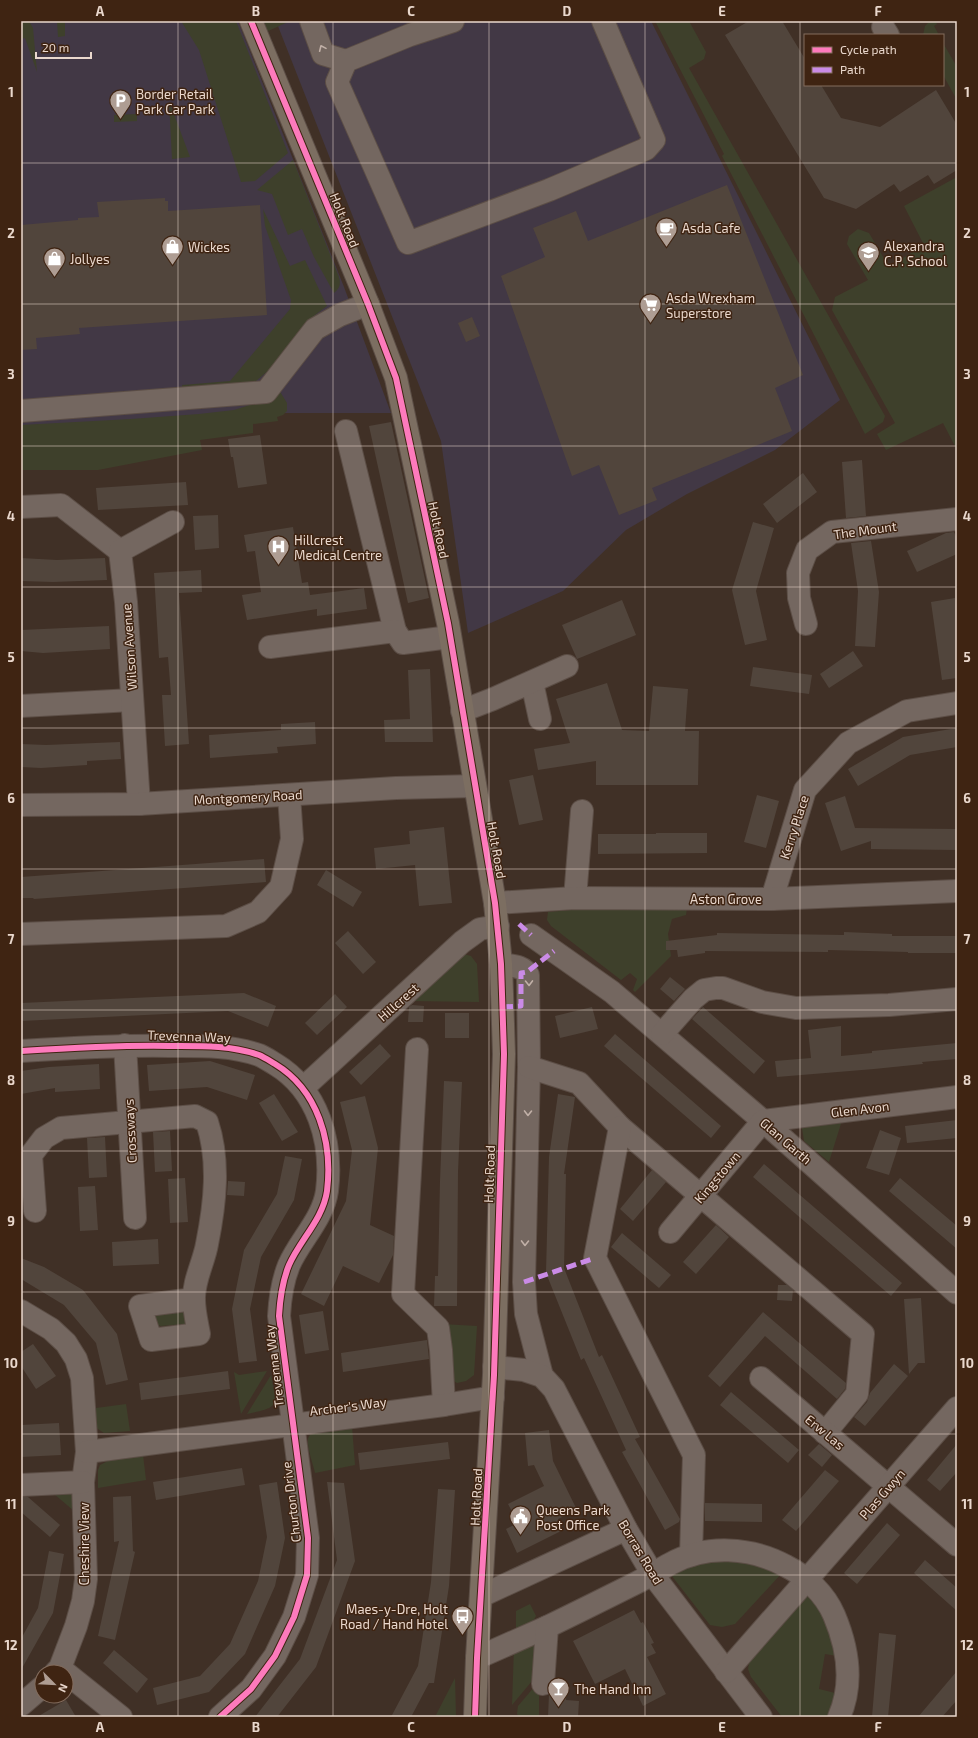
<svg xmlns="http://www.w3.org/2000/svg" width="978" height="1738" font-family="'Exo 2',sans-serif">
	<rect width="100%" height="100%" fill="#403026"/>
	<g fill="#423845">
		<polygon points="21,21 238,21 344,287 391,413 262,413 21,442"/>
		<polygon points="276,21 651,21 840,400 775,450 687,494 626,530 563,591 468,633 441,441"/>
	</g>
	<g fill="#3e402b">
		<polygon points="21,21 29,21 33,28 37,72 25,38 21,39"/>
		<polygon points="57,21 65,21 65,36 58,37"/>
		<polygon points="181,21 236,21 288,153 255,181 241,182 199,50"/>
		<polygon points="262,21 287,21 288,22 266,32"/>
		<polygon points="655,21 689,21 706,52 704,59 689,68 885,416 883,422 865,434 722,156 724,154"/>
		<polygon points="930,21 935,21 937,24 934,26 939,35 923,35 925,26"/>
		<polygon points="943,43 957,67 957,100 943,75"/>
		<polygon points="169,101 190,157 172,159"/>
		<polygon points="137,114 137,121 114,122 114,115"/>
		<path d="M293 160 339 277C341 284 340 288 334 293L314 257 302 229 288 235 272 194 257 190Z"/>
		<polygon points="957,177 957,450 943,423 886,450 877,434 895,423 832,310 835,297 868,280 847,244 849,236 858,229 869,233 889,267 924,245 904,206"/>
		<polygon points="263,209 290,266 305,260 327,306 315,315 275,365 256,381 237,387 183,393 182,385 230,381 290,309 291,300 265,226"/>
		<polygon points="279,390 287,403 287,411 283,415 277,417 278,421 253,424 253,433 200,440 202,450 98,470 21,470 21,425 131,419 199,414 234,410 256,403"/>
		<polygon points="585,898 688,900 686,915 672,919 668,934 671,956 635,992 633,990 637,979 630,973 621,980 551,926 547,920 548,912 583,909"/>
		<polygon points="463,954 471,956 477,964 479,1002 408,1001"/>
		<polygon points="844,1114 829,1162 804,1141 802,1128 806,1122"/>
		<polygon points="185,1311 186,1324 161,1326 157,1325 155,1317 158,1314"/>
		<polygon points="442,1324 477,1326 474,1375 466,1381 457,1383 449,1378"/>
		<polygon points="267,1371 241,1414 234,1372 239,1375"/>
		<path d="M271 1375C277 1407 280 1407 247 1414Z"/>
		<polygon points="126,1404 130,1431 104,1433 95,1427 96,1408"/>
		<path d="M352 1426 355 1465 315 1473C313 1463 307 1449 308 1439 310 1427 342 1427 352 1426Z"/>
		<polygon points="143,1455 146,1480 98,1488 98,1470 100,1465 110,1460"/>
		<polygon points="47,1488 73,1493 74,1511"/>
		<polygon points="744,1554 782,1573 735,1624 722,1627 710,1625 668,1571"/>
		<polygon points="813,1585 837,1656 825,1654 819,1689 835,1693 837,1696 827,1717 782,1717 751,1677 748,1669 750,1659"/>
		<polygon points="530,1604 536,1616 532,1623 516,1629 516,1611"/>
		<polygon points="535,1635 540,1681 532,1681 512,1705 514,1647"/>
		<polygon points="455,1678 456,1717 435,1717"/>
		<polygon points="535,1686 539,1686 539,1717 519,1717 517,1714 518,1706"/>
	</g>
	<g fill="#51453c">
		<polygon points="749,21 782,21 805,59 805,85 821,85 841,118 880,127 936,90 957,125 957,170 934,184 928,175 900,192 894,184 856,209 824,198 725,35"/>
		<polygon points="727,185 803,375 775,388 792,431 652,488 657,500 619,515 599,465 572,476 501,276 545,257 533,228 576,211 588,241"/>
		<polygon points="165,198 165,201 168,201 168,211 260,205 267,315 79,328 80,334 36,338 37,349 21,350 21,225 78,220 78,218 99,217 97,202"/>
		<polygon points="472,317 480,336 466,342 458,323"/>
		<polygon points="391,422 429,598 408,603 369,426"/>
		<polygon points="260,435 267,484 238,488 233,457 231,457 228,439"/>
		<polygon points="862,460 866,516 846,518 842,462"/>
		<polygon points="803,473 817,492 777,523 763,504"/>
		<polygon points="186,482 188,505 98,510 96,488"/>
		<polygon points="218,515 219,548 195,550 193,516"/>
		<polygon points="753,522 774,528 756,591 767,640 745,645 732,590"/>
		<polygon points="293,527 302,583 308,582 310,595 364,588 367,609 317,616 317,609 247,620 242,595 261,592 255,551 247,552 244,535"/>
		<polygon points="954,532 957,539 957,554 917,572 907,551 946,533"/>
		<polygon points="871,541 879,592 875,647 855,646 858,591 851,543"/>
		<polygon points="21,558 57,560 105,558 107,580 53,582 21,581"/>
		<polygon points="201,570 202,592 179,593 189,744 165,746 162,695 171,695 168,657 159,658 154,573"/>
		<polygon points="955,598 957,611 957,678 942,680 931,602"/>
		<polygon points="622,600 636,635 577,659 562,625"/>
		<polygon points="109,626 110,649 43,653 21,651 21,630"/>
		<polygon points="853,651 863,666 829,688 820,674"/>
		<polygon points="753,667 812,675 809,694 750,686"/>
		<polygon points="430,669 433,742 385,742 384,720 410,719 408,670"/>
		<polygon points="607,683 622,730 649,731 653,686 688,689 685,731 699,731 698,785 596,785 596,761 538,770 534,749 570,743 556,699"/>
		<polygon points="315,722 316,744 277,747 278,753 210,758 209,735 281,730 281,724"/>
		<polygon points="957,728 957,747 910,755 858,786 848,769 903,737"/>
		<polygon points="120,742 121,759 87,761 87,765 41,768 21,767 21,744 46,745"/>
		<polygon points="533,775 543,820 519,825 509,780"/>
		<polygon points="757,795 779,801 766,848 744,842"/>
		<polygon points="845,796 855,828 957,829 957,850 871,849 871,841 841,851 825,803"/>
		<polygon points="444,827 452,903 419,906 415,865 376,869 374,848 410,844 409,831"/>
		<polygon points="656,833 707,833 707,853 598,854 598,834 656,834"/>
		<polygon points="264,859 266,882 34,899 33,898 21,898 21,877"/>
		<polygon points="326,870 362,892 353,907 317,885"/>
		<polygon points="348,931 376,962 363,974 335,943"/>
		<polygon points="844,932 892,934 892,936 957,936 957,953 908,953 908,952 828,950 828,952 705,951 705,953 678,957 677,950 666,950 666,941 717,935 717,933 844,935"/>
		<polygon points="670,977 685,989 674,1001 660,989"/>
		<polygon points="244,993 276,1006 268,1027 228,1011 21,1021 21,1003"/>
		<polygon points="335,994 347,1007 317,1035 305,1023"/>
		<polygon points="412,1005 424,1006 423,1022 408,1022 409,1007"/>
		<polygon points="592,1007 598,1029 560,1038 555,1016"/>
		<polygon points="703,1007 765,1061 754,1074 692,1019"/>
		<rect x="445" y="1013" width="24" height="25"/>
		<polygon points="841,1026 841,1056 872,1053 872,1051 957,1043 957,1059 922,1062 923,1064 874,1069 777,1077 775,1061 811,1058 808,1030"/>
		<polygon points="615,1034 721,1126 711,1138 604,1046"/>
		<polygon points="380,1044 391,1056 361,1085 349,1072"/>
		<polygon points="210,1061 255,1075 247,1100 207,1087 149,1091 147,1065"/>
		<polygon points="99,1064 100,1089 55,1092 55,1088 21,1094 21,1071 49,1067"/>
		<polygon points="444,1081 462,1082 458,1172 457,1306 434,1306 435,1276 438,1276 440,1181"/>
		<polygon points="274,1094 298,1132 282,1141 259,1103"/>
		<polygon points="558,1094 575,1097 564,1174 566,1174 564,1268 599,1357 602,1355 640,1437 635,1439 680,1519 679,1522 665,1530 622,1452 626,1450 584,1358 581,1360 546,1273 549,1157"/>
		<polygon points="365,1096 378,1148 370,1225 394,1236 393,1255 379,1283 343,1266 324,1306 301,1294 346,1201 352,1150 340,1102"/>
		<polygon points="957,1120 957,1138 907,1143 905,1126"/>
		<polygon points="880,1130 901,1138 889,1175 866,1168"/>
		<polygon points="170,1131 172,1171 155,1172 153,1132"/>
		<polygon points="105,1137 107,1177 89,1178 87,1138"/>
		<polygon points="285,1156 302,1159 294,1200 261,1257 250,1309 257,1361 239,1363 232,1309 244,1250 277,1194"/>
		<polygon points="764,1164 902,1283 891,1296 753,1177"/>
		<polygon points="652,1170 666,1182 633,1221 620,1209"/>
		<polygon points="185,1178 188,1222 170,1223 168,1179"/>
		<polygon points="900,1178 957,1226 957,1249 889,1191"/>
		<polygon points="228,1181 245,1182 244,1196 227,1195"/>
		<polygon points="95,1186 98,1230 80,1231 78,1187"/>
		<polygon points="716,1225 729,1237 696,1274 683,1262"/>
		<polygon points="622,1233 671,1275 659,1288 611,1247"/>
		<polygon points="158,1239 159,1264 113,1266 112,1242"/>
		<polygon points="21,1258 44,1267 83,1290 117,1334 128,1380 106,1385 96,1343 64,1305 21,1279"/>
		<polygon points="778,1285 787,1285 793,1290 792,1301 777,1300"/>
		<polygon points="921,1298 925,1363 918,1363 909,1374 904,1299"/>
		<polygon points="323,1311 329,1350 305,1354 299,1315"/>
		<polygon points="763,1312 846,1383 845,1389 837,1399 765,1336 720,1387 708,1376"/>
		<polygon points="427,1340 429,1359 343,1372 341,1353"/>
		<polygon points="33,1344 56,1376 36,1389 21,1366 21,1352"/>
		<polygon points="894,1364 908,1376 865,1426 854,1417 867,1402 870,1393"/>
		<polygon points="228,1371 230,1389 141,1400 139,1383"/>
		<polygon points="731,1392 799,1450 788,1463 720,1405"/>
		<polygon points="59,1423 61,1455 21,1457 21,1425"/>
		<polygon points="549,1430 553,1461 577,1510 558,1519 563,1530 517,1553 506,1529 518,1523 508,1504 544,1486 534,1465 528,1466 525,1433"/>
		<polygon points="448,1442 450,1459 360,1470 358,1453"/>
		<polygon points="819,1444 832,1455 822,1467 808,1455"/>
		<polygon points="957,1444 957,1472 940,1491 927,1480"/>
		<polygon points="242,1468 245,1485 156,1500 153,1482"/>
		<polygon points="825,1470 839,1481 796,1531 782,1520"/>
		<polygon points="277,1482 285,1538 275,1586 245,1654 209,1692 157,1705 153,1688 200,1676 230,1644 258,1581 267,1537 259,1485"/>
		<polygon points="327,1482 344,1483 355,1561 316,1667 277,1717 255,1717 300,1659 337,1560"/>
		<polygon points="438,1489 455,1490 449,1586 434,1683 429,1683 411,1717 391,1717 418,1666 431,1582"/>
		<polygon points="131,1496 133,1551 135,1552 115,1640 98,1636 119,1541 114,1542 113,1497"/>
		<polygon points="21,1497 28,1497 60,1525 50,1537 21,1512"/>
		<polygon points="705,1503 762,1504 762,1522 705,1521"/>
		<polygon points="887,1523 900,1535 857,1584 844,1573"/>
		<polygon points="49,1551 64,1554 53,1613 21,1670 21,1639 38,1608"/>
		<polygon points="925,1560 957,1588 957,1611 914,1573"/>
		<polygon points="634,1610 641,1623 643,1622 654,1643 651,1644 656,1653 647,1657 666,1694 643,1706 625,1669 595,1684 573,1641"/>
		<polygon points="879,1633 896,1635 888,1717 872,1717"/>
		<polygon points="114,1650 148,1679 137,1693 103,1663"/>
		<polygon points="957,1671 957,1700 942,1717 918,1717"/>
		<polygon points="555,1686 567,1686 566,1700 579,1701 578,1717 548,1717 549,1694 554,1691"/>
		<polygon points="66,1700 76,1717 37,1717"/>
	</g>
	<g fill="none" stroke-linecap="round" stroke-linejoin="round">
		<defs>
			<g id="minor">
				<polyline points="311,21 323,54 346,61"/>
				<polyline points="453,21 410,35 346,61 337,82 408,243 549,190 646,149 654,140 603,21"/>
				<polyline points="883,27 888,35"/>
				<polyline points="21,411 266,392 315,329 340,315 368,304"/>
				<polyline points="346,431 395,631"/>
				<polyline points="21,507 61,505 120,551"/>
				<polyline points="806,624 799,598 798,573 807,550 832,532 957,519"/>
				<polyline points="270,647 395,631 403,643 450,637"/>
				<polyline points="532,682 540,719"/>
				<polyline points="21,706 132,700"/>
				<polyline points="462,711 493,699 567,666"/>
				<polyline points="139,804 126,602 120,551 173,522"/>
				<polyline points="21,805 139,804 396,788 475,786"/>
				<polyline points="575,898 582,811"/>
				<polyline points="772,899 805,790 848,743 907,711 957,703"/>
				<polyline points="495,903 575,898 772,899 957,891"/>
				<polyline points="21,934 226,926 258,912 281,887 292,839 289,795"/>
				<polyline points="531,935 612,992 763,1121 957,1293"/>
				<path d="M501 964C511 966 523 965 528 975L529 1067 524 1282 526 1314 542 1376"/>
				<polyline points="662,1034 693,999 704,990 716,988 723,988 762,1002 796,1008 889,1005 957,999"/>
				<polyline points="125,1045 135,1218"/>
				<polyline points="417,1049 403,1294 438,1328 441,1350 444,1405"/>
				<path d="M21 1051C70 1048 120 1045 169 1046 200 1046 230 1045 259 1055 264 1057 270 1061 275 1064 318 1090 333 1142 327 1191 323 1219 300 1240 289 1265 282 1282 280 1298 279 1316L308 1538 307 1575 294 1617 275 1656 251 1689 220 1717"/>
				<polyline points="529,1067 579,1083 620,1127 863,1334 857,1394 825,1433"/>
				<polyline points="303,1088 462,942 480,929 498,926"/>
				<polyline points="620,1127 595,1258 694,1455 691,1555"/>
				<path d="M35 1211 31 1155 44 1138 61 1128 195 1116 207 1122C220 1161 215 1204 207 1244 204 1262 193 1281 194 1300 194 1311 197 1323 199 1334L151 1340 140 1306 194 1299"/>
				<polyline points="670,1232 763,1121 957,1097"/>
				<polyline points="21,1311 51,1329 66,1343 76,1359 82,1378 87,1452 83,1482 86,1579 83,1601 76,1626 60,1668 56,1672"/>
				<polyline points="494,1367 524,1370 542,1376 554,1389 626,1529 653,1575 761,1717"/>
				<polyline points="761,1378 957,1545"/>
				<polyline points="87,1452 444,1405 493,1397"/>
				<polyline points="21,1485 83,1482"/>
				<polyline points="481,1596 626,1529"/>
				<polyline points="477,1658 547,1627"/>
				<polyline points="726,1672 957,1408"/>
				<polyline points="66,1673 121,1717"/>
				<path d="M543 1684 547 1627C576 1613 606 1598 636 1583 648 1577 659 1570 670 1564 706 1544 751 1547 786 1566 806 1576 825 1594 834 1615 848 1648 854 1683 839 1717"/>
				<polyline points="21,1705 42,1687"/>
			</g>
			<polyline id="major" points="251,21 368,304 396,378 448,623 495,903 501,964 504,1054 494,1375 477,1658 475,1717"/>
		</defs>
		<use href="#minor" stroke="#5c4e46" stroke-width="24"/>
		<use href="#major" stroke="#5c4e46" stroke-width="24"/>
		<use href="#minor" stroke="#746760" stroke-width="22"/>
		<use href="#major" stroke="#7c6e61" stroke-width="22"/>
		<g stroke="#ca8be6" stroke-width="5" stroke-dasharray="10 5" stroke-linecap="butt">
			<polyline points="519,924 531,935"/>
			<polyline points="503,1007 521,1006 521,973 527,972 554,951"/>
			<polyline points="524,1282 595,1258"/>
		</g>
		<defs>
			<g id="cycleway">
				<polyline points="251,21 368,304 396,378 448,623 495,903 501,964 504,1054 494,1375 477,1658 475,1717"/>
				<path d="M21 1051C70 1048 120 1045 169 1046 200 1046 230 1045 259 1055 264 1057 270 1061 275 1064 318 1090 333 1142 327 1191 323 1219 300 1240 289 1265 282 1282 280 1298 279 1316L308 1538 307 1575 294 1617 275 1656 251 1689 220 1717"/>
			</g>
		</defs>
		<use href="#cycleway" stroke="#3f2412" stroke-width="8"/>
		<use href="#cycleway" stroke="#fd7abc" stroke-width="6"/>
	</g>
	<defs><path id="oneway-chevron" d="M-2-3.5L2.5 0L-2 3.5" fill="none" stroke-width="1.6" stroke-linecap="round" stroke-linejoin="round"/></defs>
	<g stroke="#c1b0a7">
		<use href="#oneway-chevron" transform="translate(322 48) rotate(-114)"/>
		<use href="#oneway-chevron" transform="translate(529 983) rotate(89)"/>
		<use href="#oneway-chevron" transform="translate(528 1113) rotate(91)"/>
		<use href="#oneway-chevron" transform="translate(525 1243) rotate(91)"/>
	</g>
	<path fill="none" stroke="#ead8cd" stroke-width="1" stroke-opacity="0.55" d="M178 21V1717M333 21V1717M489 21V1717M645 21V1717M800 21V1717M21 163H957M21 304H957M21 446H957M21 587H957M21 728H957M21 869H957M21 1010H957M21 1151H957M21 1292H957M21 1434H957M21 1575H957"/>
	<defs>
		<symbol id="parking-pin" viewBox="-11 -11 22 30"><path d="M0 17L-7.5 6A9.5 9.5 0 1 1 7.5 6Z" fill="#ae9d93" stroke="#3f2412"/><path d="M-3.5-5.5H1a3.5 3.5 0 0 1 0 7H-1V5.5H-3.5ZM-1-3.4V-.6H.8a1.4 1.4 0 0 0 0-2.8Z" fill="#fff"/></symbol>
		<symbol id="cafe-pin" viewBox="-11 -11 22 30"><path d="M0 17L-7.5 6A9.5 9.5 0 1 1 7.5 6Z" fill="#ae9d93" stroke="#3f2412"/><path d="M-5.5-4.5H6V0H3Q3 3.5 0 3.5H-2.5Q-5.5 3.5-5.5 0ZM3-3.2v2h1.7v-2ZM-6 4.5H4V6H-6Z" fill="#fff"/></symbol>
		<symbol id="shop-pin" viewBox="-11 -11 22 30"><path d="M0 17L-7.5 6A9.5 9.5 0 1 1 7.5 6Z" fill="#ae9d93" stroke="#3f2412"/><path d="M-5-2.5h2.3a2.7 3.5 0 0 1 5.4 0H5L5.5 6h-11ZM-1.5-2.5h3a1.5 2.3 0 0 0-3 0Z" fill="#fff"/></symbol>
		<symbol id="school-pin" viewBox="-11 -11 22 30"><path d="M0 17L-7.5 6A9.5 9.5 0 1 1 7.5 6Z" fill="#ae9d93" stroke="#3f2412"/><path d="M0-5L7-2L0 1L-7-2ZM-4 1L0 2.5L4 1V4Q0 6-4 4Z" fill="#fff"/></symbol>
		<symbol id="supermarket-pin" viewBox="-11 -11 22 30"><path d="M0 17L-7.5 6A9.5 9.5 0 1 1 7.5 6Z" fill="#ae9d93" stroke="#3f2412"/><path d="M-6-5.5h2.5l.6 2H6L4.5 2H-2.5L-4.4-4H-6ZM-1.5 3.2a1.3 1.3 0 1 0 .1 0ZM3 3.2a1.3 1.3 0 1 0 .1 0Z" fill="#fff"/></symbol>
		<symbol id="hospital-pin" viewBox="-11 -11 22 30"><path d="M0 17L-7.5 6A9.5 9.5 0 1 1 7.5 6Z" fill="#ae9d93" stroke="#3f2412"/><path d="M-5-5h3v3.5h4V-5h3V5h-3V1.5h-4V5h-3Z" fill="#fff"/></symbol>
		<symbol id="civic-pin" viewBox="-11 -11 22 30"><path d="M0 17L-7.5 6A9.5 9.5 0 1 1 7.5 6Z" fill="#ae9d93" stroke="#3f2412"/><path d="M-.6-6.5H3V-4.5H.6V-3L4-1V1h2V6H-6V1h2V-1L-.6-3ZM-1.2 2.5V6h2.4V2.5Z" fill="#fff"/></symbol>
		<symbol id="bus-pin" viewBox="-11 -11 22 30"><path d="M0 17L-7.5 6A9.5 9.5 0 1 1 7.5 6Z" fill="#ae9d93" stroke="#3f2412"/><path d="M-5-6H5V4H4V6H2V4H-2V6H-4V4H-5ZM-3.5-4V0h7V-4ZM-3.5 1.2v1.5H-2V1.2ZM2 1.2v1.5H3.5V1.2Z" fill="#fff"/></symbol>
		<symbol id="bar-pin" viewBox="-11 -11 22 30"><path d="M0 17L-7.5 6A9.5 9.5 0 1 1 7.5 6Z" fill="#ae9d93" stroke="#3f2412"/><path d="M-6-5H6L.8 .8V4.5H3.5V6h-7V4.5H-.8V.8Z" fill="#fff"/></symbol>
	</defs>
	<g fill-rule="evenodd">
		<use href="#parking-pin" x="108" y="88" width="25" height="34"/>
		<use href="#cafe-pin" x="654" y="216" width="25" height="34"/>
		<use href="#shop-pin" x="160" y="234" width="25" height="34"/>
		<use href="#school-pin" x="856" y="240" width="25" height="34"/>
		<use href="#shop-pin" x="42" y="246" width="25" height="34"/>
		<use href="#supermarket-pin" x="638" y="292" width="25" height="34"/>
		<use href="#hospital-pin" x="266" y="534" width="25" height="34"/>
		<use href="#civic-pin" x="508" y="1504" width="25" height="34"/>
		<use href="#bus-pin" x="450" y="1604" width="25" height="34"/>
		<use href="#bar-pin" x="546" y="1676" width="25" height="34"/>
	</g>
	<g text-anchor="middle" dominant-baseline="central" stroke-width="3" stroke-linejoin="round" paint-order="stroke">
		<g font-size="13" fill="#ead8cd" stroke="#3f2412" text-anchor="start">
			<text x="136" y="94">Border Retail<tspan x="136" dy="15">Park Car Park</tspan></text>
			<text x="682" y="228">Asda Cafe</text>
			<text x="884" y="246">Alexandra<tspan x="884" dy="15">C.P. School</tspan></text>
			<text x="188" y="247">Wickes</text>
			<text x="70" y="259">Jollyes</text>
			<text x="666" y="298">Asda Wrexham<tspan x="666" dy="15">Superstore</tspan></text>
			<text x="294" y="540">Hillcrest<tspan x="294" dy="15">Medical Centre</tspan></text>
			<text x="536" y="1510">Queens Park<tspan x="536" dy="15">Post Office</tspan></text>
			<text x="448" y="1609" text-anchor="end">Maes-y-Dre, Holt<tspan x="448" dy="15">Road / Hand Hotel</tspan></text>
			<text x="574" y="1689">The Hand Inn</text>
		</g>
		<g font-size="13" fill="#ead8cd" stroke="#3f2412">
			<text transform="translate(345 220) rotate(68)">Holt Road</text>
			<text transform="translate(439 530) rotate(78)">Holt Road</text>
			<text transform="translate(865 530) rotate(-8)">The Mount</text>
			<text transform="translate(129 647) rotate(-94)">Wilson Avenue</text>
			<text transform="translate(248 797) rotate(-3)">Montgomery Road</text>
			<text transform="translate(794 827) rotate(-72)">Kerry Place</text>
			<text transform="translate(497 850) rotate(80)">Holt Road</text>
			<text x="726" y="899">Aston Grove</text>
			<text transform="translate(398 1002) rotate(-42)">Hillcrest</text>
			<text transform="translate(189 1036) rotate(2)">Trevenna Way</text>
			<text transform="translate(860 1109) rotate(-7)">Glen Avon</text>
			<text transform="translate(130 1131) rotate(-93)">Crossways</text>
			<text transform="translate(786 1141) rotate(41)">Glan Garth</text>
			<text transform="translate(489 1174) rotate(-88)">Holt Road</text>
			<text transform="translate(717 1177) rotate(-50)">Kingstown</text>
			<text transform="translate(274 1366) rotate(-97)">Trevenna Way</text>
			<text transform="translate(348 1406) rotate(-7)">Archer's Way</text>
			<text transform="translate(825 1432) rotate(40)">Erw Las</text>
			<text transform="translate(882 1494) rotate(-49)">Plas Gwyn</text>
			<text transform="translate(476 1497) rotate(-87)">Holt Road</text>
			<text transform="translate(291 1502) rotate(-97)">Churton Drive</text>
			<text transform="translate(84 1544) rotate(-90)">Cheshire View</text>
			<text transform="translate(641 1552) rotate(59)">Borras Road</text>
		</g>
	</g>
	<rect width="978" height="1738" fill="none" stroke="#3f2412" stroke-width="44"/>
	<rect x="804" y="34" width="140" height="52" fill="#3f2412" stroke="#836c5d"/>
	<rect x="812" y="47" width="20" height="6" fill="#fd7abc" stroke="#836c5d"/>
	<text x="840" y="54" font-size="12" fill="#ead8cd">Cycle path</text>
	<rect x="812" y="67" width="20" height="6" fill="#ca8be6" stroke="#836c5d"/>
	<text x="840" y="74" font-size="12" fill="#ead8cd">Path</text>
	<g transform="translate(54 1684) rotate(114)"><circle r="19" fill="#3f2412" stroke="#836c5d"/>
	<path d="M0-3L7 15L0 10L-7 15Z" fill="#ae9d93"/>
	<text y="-6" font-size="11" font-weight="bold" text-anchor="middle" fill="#ead8cd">N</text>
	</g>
	<path d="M36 52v6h55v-6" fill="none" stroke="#ead8cd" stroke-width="2"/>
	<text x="42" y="52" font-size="12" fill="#ead8cd" stroke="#3f2412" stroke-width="3" paint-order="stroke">20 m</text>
	<rect x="22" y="22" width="934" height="1694" fill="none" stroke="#ead8cd" stroke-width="1.5"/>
	<g font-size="13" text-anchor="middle" font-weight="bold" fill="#ead8cd">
		<text x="100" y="16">A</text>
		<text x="256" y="16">B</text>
		<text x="411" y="16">C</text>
		<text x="567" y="16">D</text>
		<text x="722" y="16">E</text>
		<text x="878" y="16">F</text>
		<text x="11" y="97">1</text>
		<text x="967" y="97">1</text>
		<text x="11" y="238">2</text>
		<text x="967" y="238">2</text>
		<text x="11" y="379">3</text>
		<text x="967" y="379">3</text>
		<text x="11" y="521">4</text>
		<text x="967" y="521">4</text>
		<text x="11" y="662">5</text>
		<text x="967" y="662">5</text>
		<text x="11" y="803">6</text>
		<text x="967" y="803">6</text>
		<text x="11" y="944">7</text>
		<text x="967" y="944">7</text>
		<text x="11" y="1085">8</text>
		<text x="967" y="1085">8</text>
		<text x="11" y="1226">9</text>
		<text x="967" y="1226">9</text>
		<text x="11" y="1368">10</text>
		<text x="967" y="1368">10</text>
		<text x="11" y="1509">11</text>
		<text x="967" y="1509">11</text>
		<text x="11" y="1650">12</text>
		<text x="967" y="1650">12</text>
		<text x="100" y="1732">A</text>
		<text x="256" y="1732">B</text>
		<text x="411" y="1732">C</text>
		<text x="567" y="1732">D</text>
		<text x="722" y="1732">E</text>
		<text x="878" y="1732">F</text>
	</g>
</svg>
